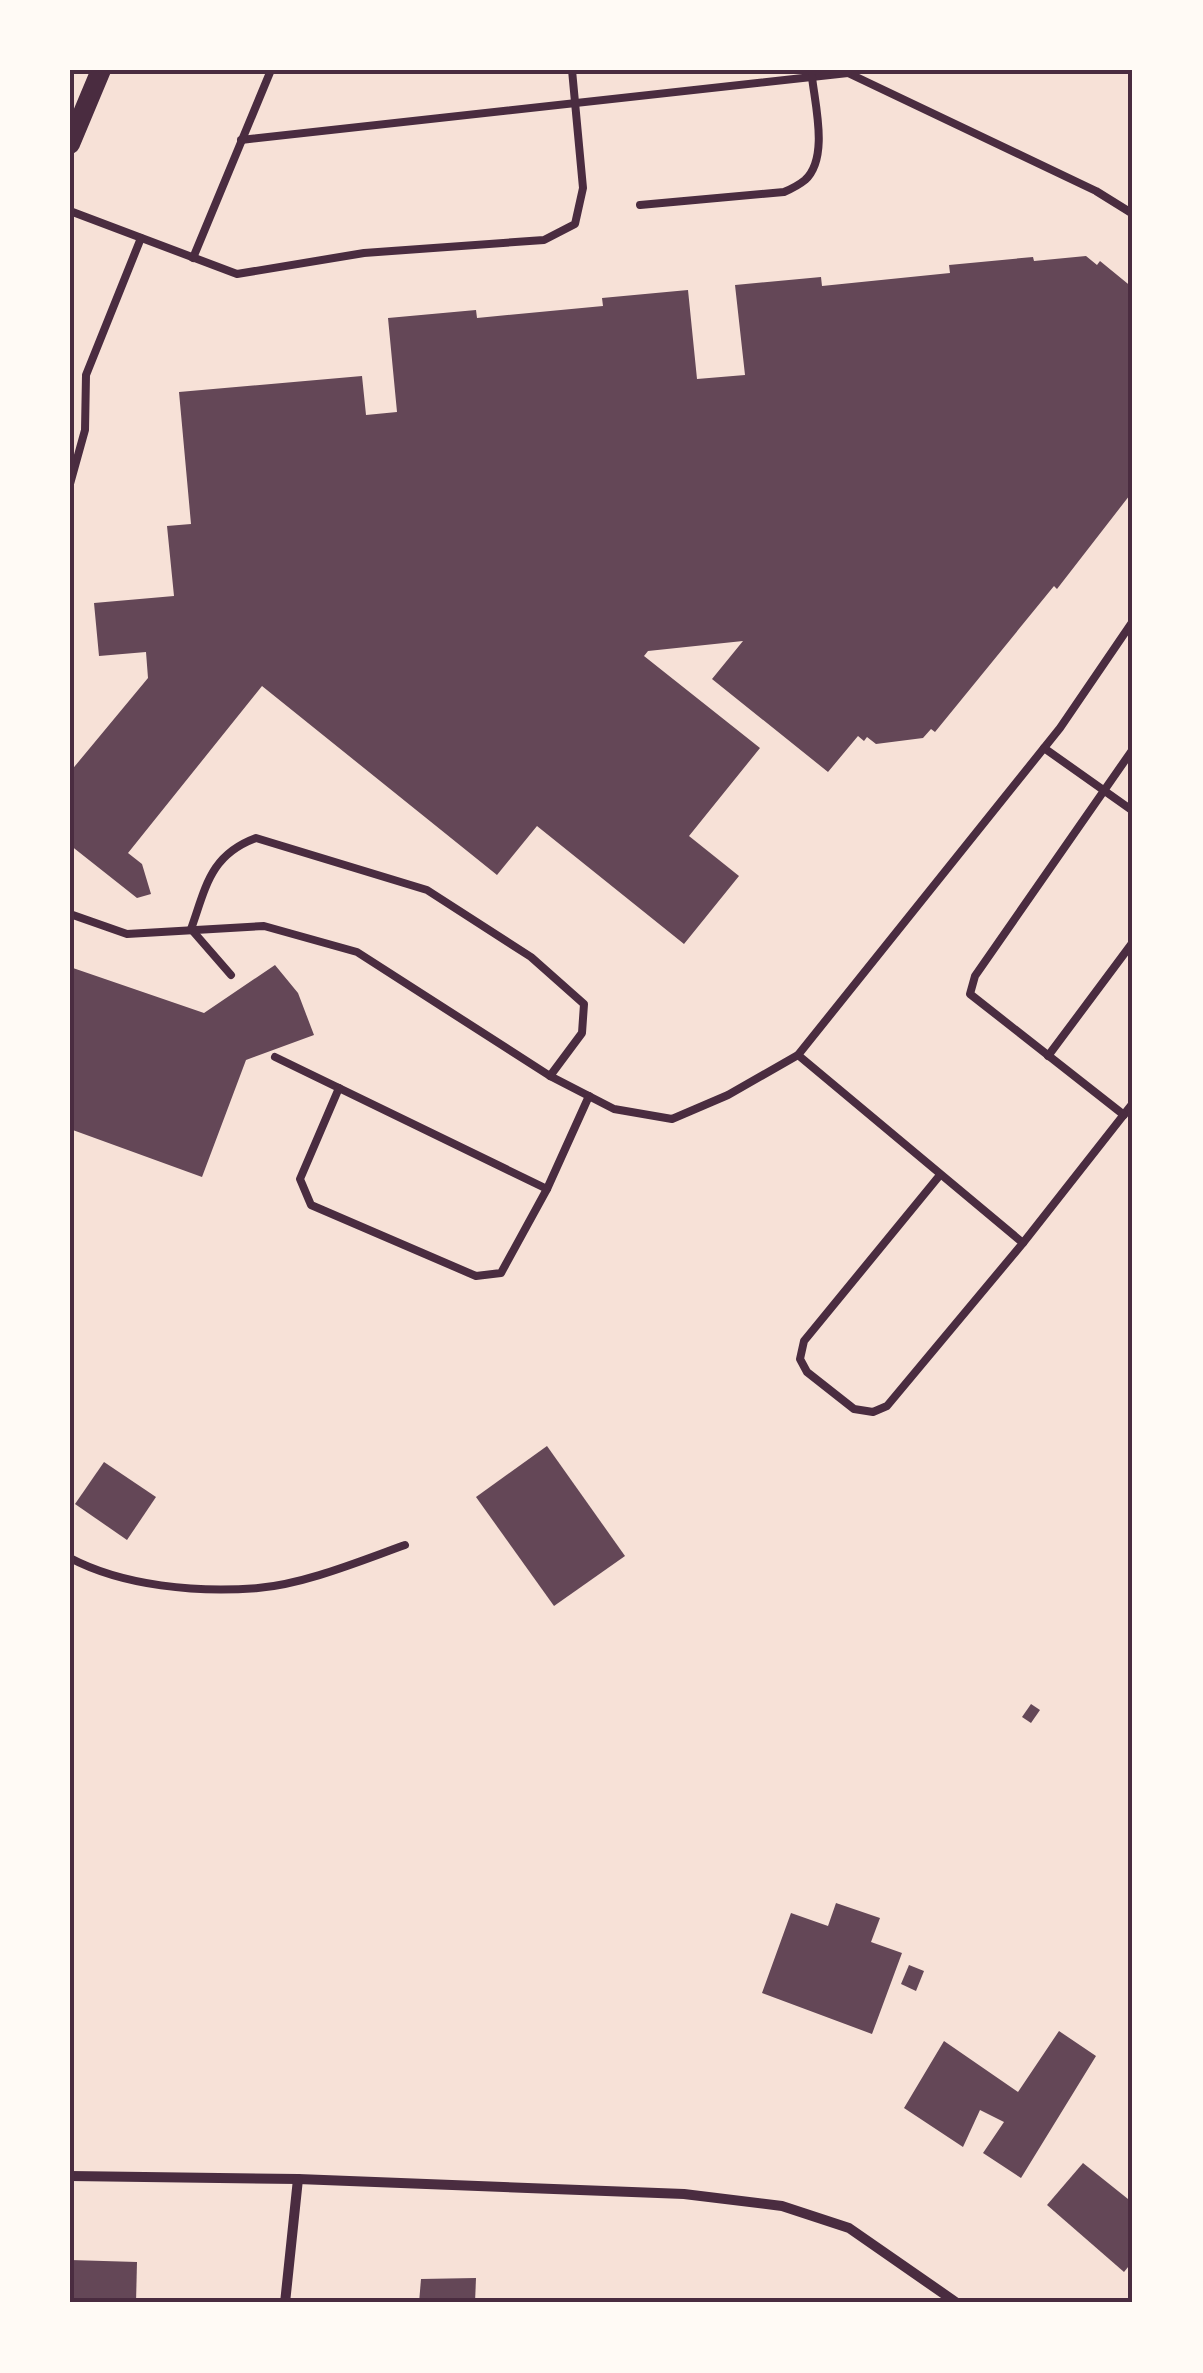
<svg xmlns="http://www.w3.org/2000/svg" width="1203" height="2373" font-family="'Asap Condensed',sans-serif">
	<rect width="100%" height="100%" fill="#f7e1d7"/>
	<g fill="#644757">
		<polygon points="1086,256 1097,265 1100,261 1133,288 1133,491 1057,589 1054,586 935,732 931,729 923,738 876,744 867,737 864,741 858,736 828,772 712,679 743,641 648,651 644,656 760,748 689,836 739,876 684,944 537,826 497,875 262,686 128,853 142,864 151,894 137,898 70,845 70,772 148,678 146,652 99,656 94,603 174,596 167,526 191,524 179,392 362,376 366,415 397,412 388,318 476,310 477,318 603,306 602,298 688,290 697,379 745,375 735,285 821,277 822,286 950,273 949,265 1033,257 1034,261"/>
		<polygon points="275,965 298,993 314,1035 246,1060 202,1177 70,1129 70,967 204,1013"/>
		<polygon points="547,1446 625,1556 554,1606 476,1497"/>
		<polygon points="104,1462 156,1497 127,1540 75,1504"/>
		<polygon points="1031,1704 1040,1710 1031,1723 1022,1717"/>
		<polygon points="836,1903 880,1918 871,1942 902,1953 872,2034 762,1993 791,1913 828,1926"/>
		<polygon points="909,1965 924,1971 916,1991 901,1984"/>
		<polygon points="1059,2031 1096,2056 1021,2178 983,2153 1004,2122 980,2110 963,2147 904,2108 944,2041 1018,2092"/>
		<polygon points="1083,2163 1133,2203 1133,2261 1124,2272 1047,2205"/>
		<polygon points="70,2260 137,2262 136,2303 70,2303"/>
		<polygon points="476,2278 475,2303 419,2303 421,2279"/>
	</g>
	<g fill="none" stroke-linecap="round" stroke-linejoin="round">
		<g stroke="#4a2c40" stroke-width="8">
			<polyline points="848,73 1096,191 1133,214"/>
			<polyline points="241,140 848,73"/>
			<path d="M640 205 784 192C791 189 799 185 805 180 829 158 815 105 812 77"/>
			<polyline points="70,211 237,274 364,253 544,240 575,224 583,188 572,70"/>
			<polyline points="193,258 271,70"/>
			<polyline points="70,484 85,430 86,375 141,238"/>
			<polyline points="1044,748 1133,811"/>
			<polyline points="70,914 127,934 264,926 357,952 550,1076 614,1109 672,1119 728,1095 798,1055 1060,728 1133,621"/>
			<path d="M231 975 191 929C206 887 210 855 256 838L427 890 531 957 584 1004 582 1033 550 1076"/>
			<polyline points="798,1055 1023,1243 1133,1103"/>
			<polyline points="1048,1056 1133,942"/>
			<polyline points="275,1057 547,1189 589,1096"/>
			<polyline points="339,1088 300,1179 311,1205 476,1276 501,1273 547,1189"/>
			<polyline points="1124,1115 970,994 975,976 1133,749"/>
			<polyline points="940,1175 804,1341 800,1359 807,1372 854,1409 873,1412 887,1406 1023,1243"/>
			<path d="M70 1558C123 1586 197 1593 258 1588 305 1584 360 1561 405 1545"/>
		</g>
		<g stroke="#4a2c40" stroke-width="10">
			<polyline points="70,2176 298,2179 684,2194 782,2206 849,2228 957,2303"/>
			<polyline points="285,2303 298,2179"/>
		</g>
		<polyline stroke="#4a2c40" stroke-width="20" points="70,144 101,70"/>
	</g>
	<rect width="1203" height="2373" fill="none" stroke="#fffaf5" stroke-width="145"/>
	<rect x="72" y="72" width="1058" height="2228" fill="none" stroke="#4a2c40" stroke-width="4"/>
</svg>
